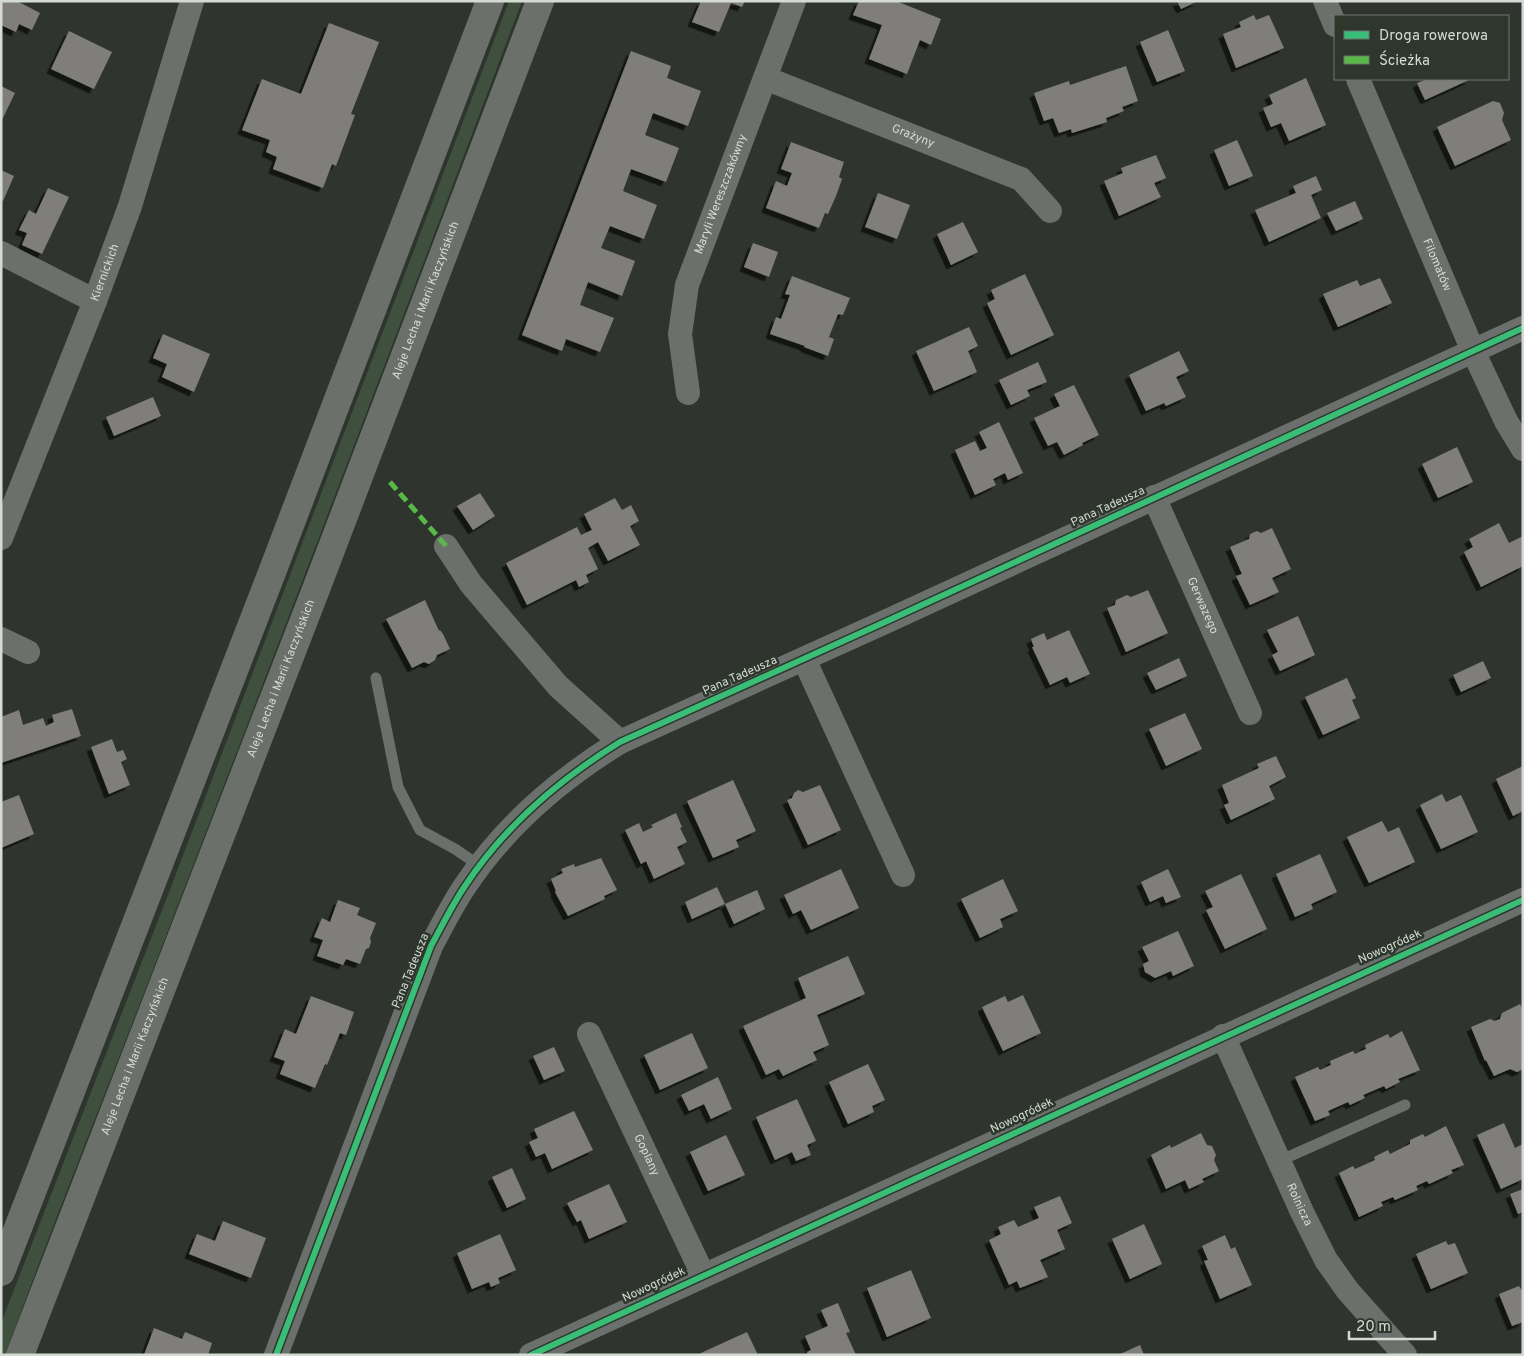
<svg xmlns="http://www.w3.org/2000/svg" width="1524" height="1356" font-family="Overpass,sans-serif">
	<defs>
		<filter id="shadow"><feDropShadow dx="-4.5" dy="4.5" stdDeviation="0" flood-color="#0009"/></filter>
	</defs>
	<rect width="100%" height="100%" fill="#2f342f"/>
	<path fill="#3f513e" d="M509 1H522C407 308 290 614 172 920 117 1065 58 1209 5 1355H1V1323L171 887Z"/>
	<g fill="#807e7d" filter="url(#shadow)">
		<polygon points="1,1 17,1 40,13 32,30 19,24 16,32 1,25"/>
		<polygon points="701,1 745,1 742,7 731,3 719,32 692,22"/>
		<polygon points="859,1 896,1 941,19 931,45 920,40 907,74 869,59 882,25 853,15"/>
		<polygon points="1177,1 1198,1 1181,9"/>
		<polygon points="1254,15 1256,20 1269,15 1284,48 1236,68 1223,34 1241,27 1239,22"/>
		<polygon points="329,23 379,42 351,114 355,115 336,166 332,164 323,188 273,169 277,157 266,152 270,140 242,130 262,79 301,94"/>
		<polygon points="1168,30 1185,71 1157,82 1140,42"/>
		<polygon points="69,31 112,52 94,89 51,69"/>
		<polygon points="631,51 671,66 667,78 701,91 688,126 653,113 645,135 679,148 666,182 631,169 623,191 657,205 644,239 610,226 601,248 635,261 622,296 588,282 584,293 580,305 614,318 600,352 566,339 562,351 522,335"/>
		<polygon points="1126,66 1138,101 1122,107 1124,111 1106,118 1107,122 1072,133 1071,129 1059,133 1053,118 1044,121 1034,93 1069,81 1070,85"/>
		<polygon points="1306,78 1326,125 1289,141 1281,123 1271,127 1263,108 1273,104 1269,95"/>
		<polygon points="1428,79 1471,79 1425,100 1417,83"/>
		<polygon points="1,86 15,93 1,122"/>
		<polygon points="1493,101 1500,103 1504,113 1502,120 1511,140 1455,166 1437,127"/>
		<polygon points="1237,140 1253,176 1229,186 1214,150"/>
		<polygon points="791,142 844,162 839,177 842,179 836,196 828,214 825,213 819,228 766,208 776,181 787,186 792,173 781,169"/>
		<polygon points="1156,155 1166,178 1154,183 1161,197 1119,216 1104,181 1123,173 1121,168"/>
		<polygon points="1,170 14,176 3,201 1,200"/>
		<polygon points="1316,176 1322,190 1311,195 1321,218 1269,242 1255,210 1296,193 1293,186"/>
		<polygon points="48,188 69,197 42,254 22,245 27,233 19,230 29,210 36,214"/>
		<polygon points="878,193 910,205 897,239 865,227"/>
		<polygon points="1355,201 1363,219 1336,231 1327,213"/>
		<polygon points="963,222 978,252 951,265 937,234"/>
		<polygon points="753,243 778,252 769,277 744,267"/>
		<polygon points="1025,274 1054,335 1011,355 987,303 995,299 991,290"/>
		<polygon points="792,276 850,298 843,315 838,314 829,337 834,339 828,356 804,347 805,346 770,334 776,317 781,319 790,295 785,294"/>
		<polygon points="1380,278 1392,303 1338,327 1323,294 1357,280 1360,286"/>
		<polygon points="969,327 978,346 968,351 977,372 934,391 916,351"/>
		<polygon points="163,334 210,354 194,392 162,377 167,364 153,358"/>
		<polygon points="1179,351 1189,371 1176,377 1186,397 1166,406 1164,403 1146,411 1129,375"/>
		<polygon points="1038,362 1047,382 1027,390 1030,396 1011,405 999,380"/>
		<polygon points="1074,385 1099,435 1082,443 1083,445 1064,455 1057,442 1048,446 1034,418 1060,406 1054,394"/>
		<polygon points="153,397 161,416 114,436 106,417"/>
		<polygon points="999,422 1023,473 1008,480 1005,473 993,479 996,485 975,495 955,450 975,441 980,451 987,448 979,432"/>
		<polygon points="1457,447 1473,482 1438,498 1422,464"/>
		<polygon points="480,493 495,516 473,530 457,506"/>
		<polygon points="615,498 622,510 631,505 639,521 630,526 640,545 608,561 598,542 588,548 598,569 586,575 589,582 579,587 576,580 527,605 506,563 577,527 581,535 592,530 584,514"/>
		<polygon points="1499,523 1509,543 1523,536 1523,566 1481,587 1464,552 1473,547 1469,539"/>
		<polygon points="1272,528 1291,569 1272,578 1279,592 1250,605 1236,576 1242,574 1230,547 1249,539 1250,534 1257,531 1261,533"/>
		<polygon points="1148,590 1168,633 1126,652 1107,608 1115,605 1116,600 1127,595 1131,597"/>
		<polygon points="425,600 439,631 440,630 443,634 450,649 437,655 435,660 429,664 424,662 412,668 386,619"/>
		<polygon points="1298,616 1315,655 1280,671 1272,655 1278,652 1267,630"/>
		<polygon points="1069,630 1090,674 1070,683 1067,677 1050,685 1032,647 1034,647 1031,639 1044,633 1047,640"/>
		<polygon points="1179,658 1187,676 1156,690 1147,673"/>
		<polygon points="1483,661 1491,678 1461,692 1453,675"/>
		<polygon points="1347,678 1356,698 1352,700 1360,718 1323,735 1305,697"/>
		<polygon points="72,709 81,736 1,763 1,717 19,710 23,725 43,718 46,726 54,722 52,715"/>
		<polygon points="1185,713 1202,749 1166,766 1149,729"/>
		<polygon points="112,739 117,752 123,750 127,759 121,762 130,785 109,794 91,747"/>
		<polygon points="1276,756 1286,777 1269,786 1275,799 1231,820 1224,805 1229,803 1222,785 1259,768 1257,764"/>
		<polygon points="1523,766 1523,811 1513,816 1496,779"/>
		<polygon points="733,780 756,831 736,840 739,847 713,858 687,801"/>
		<polygon points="820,785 841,830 808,845 787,800 792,798 794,793 798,790 803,792"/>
		<polygon points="1442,794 1446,802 1461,795 1478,832 1441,849 1420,805"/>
		<polygon points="19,795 34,834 1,848 1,802"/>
		<polygon points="676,813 682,827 680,828 687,842 677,847 685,864 654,879 646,861 641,864 625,830 639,823 643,832 653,827 651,825"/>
		<polygon points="1382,821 1388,832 1399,827 1415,862 1369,883 1347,837"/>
		<polygon points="1320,854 1337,892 1311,904 1313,909 1295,917 1276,874"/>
		<polygon points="601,858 617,890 604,896 605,899 568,916 555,892 556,891 551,879 563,873 561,869 574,864 575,867"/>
		<polygon points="841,869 859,908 811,930 801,910 793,914 784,895"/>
		<polygon points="1168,869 1181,897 1166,903 1163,896 1150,902 1141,882"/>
		<polygon points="1241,874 1267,929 1225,949 1206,910 1213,907 1205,891"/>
		<polygon points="1003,879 1018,911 1000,919 1003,927 980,938 961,899"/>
		<polygon points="717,887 725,904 692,919 685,902"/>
		<polygon points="757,890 765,909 734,924 725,904"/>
		<polygon points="338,900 360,908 357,915 376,923 370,938 371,942 369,948 366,949 360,964 346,959 343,965 317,956 323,940 314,937 322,918 330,922"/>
		<polygon points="1178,931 1194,966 1173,976 1171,971 1155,978 1145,972 1143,964 1149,961 1142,947"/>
		<polygon points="848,956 865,994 817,1015 829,1045 813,1052 817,1060 783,1076 779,1069 766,1075 743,1026 806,998 798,978"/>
		<polygon points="1023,995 1041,1033 1003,1051 982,1007 1005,996 1008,1002"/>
		<polygon points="311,996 354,1012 346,1035 340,1033 327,1065 325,1064 315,1088 280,1074 285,1061 274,1057 285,1029 296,1034"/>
		<polygon points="1520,1004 1523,1010 1523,1069 1517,1072 1510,1069 1494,1076 1486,1060 1485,1061 1471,1027 1490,1019 1495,1021 1500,1019 1502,1013"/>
		<polygon points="1402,1031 1420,1070 1398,1079 1400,1082 1386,1089 1384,1086 1363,1095 1365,1098 1350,1105 1348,1102 1328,1111 1330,1115 1315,1121 1295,1077 1318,1067 1320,1070 1331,1065 1330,1061 1353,1051 1355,1054 1366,1049 1365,1045 1388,1034 1390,1038"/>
		<polygon points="692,1033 708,1068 660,1090 644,1055"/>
		<polygon points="554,1047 565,1071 544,1080 533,1056"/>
		<polygon points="868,1064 885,1100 872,1106 874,1112 848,1124 829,1082"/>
		<polygon points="718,1077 732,1109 711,1119 704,1104 689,1111 681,1095"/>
		<polygon points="797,1099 816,1141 807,1145 811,1155 796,1161 792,1152 775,1160 756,1117"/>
		<polygon points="574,1111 593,1150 552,1169 545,1153 536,1157 529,1142 538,1138 534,1129"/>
		<polygon points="1504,1123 1515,1148 1523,1144 1523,1179 1501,1189 1477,1135"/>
		<polygon points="1446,1126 1464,1165 1451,1170 1453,1173 1429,1184 1427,1181 1416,1186 1418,1190 1395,1200 1393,1197 1381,1202 1383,1206 1359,1217 1339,1173 1353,1166 1355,1169 1375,1160 1374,1157 1388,1150 1390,1154 1410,1144 1410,1140 1423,1134 1425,1137"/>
		<polygon points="1201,1133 1207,1145 1212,1146 1216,1155 1214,1160 1219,1171 1202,1179 1204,1182 1189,1189 1185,1180 1166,1189 1151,1155 1170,1145 1171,1148"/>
		<polygon points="726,1135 745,1175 708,1191 690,1152"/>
		<polygon points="512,1168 526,1199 507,1208 492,1177"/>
		<polygon points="609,1184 627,1222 589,1239 581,1220 577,1222 567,1203"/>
		<polygon points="1523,1189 1523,1212 1518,1214 1510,1194"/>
		<polygon points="1060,1196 1072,1223 1057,1230 1065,1249 1040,1260 1048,1277 1020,1288 1017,1281 1009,1285 989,1240 1001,1234 998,1227 1014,1220 1018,1227 1039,1218 1034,1207"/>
		<polygon points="223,1221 266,1238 251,1278 189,1254 197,1234 215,1241"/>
		<polygon points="1144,1224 1162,1264 1130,1279 1112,1239"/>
		<polygon points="500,1234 516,1270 498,1278 500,1283 491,1287 489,1282 472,1289 457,1253"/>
		<polygon points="1225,1235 1231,1249 1235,1247 1252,1285 1220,1299 1204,1261 1208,1260 1202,1246"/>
		<polygon points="1446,1241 1448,1245 1455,1243 1468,1273 1431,1289 1416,1254"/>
		<polygon points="911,1270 931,1318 887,1337 867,1288"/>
		<polygon points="1519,1286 1523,1292 1523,1322 1512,1326 1499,1294"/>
		<polygon points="838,1303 850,1332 846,1333 856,1355 808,1355 807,1352 811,1350 805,1336 828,1326 821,1310"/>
		<polygon points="154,1328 182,1339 185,1332 212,1343 208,1355 144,1355"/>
		<polygon points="747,1332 758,1355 698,1355 703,1352"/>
		<polygon points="1140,1345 1144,1355 1118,1355"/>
	</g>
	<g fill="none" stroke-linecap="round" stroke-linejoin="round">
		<g stroke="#6c706c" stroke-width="11">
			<polyline points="376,678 398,787 420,830 455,849 480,866"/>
			<polyline points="1279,1161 1405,1105"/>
		</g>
		<g stroke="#6c706c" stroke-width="24">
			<polyline points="1325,1 1335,25"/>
			<path id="s1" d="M765 78 1021 179 1050 211"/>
			<path id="s2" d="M1358 79 1473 351 1506 421 1523 449"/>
			<polyline points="1,253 95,301"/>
			<path id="s3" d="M688 393 680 334 687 285 794 1"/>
			<path id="s4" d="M1154 497 1250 713"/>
			<path id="s5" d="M1 538 95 301 130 206 192 1"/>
			<polyline points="446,546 471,584 558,686 620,742"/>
			<polyline points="1,639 28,652"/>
			<polyline points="804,659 903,875"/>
			<path id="s6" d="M589 1034 703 1275"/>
			<path id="s7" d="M1223 1036 1302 1212 1326 1260 1348 1291 1405 1355"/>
			<path d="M276 1355 431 946C442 926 452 905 465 886 504 827 560 779 620 742L885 622 1523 328"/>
			<polyline points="531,1355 1523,900"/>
		</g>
		<g stroke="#6b706b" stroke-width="28">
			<polyline points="1,1272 271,575 490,1"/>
			<path id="s8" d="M20 1355 318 584 540 1"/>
		</g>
		<polyline stroke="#58b947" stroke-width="5" stroke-dasharray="10 5" stroke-linecap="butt" points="390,482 446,546"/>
		<defs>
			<g id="cycleway">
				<path d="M276 1355 431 946C442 926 452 905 465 886 504 827 560 779 620 742L885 622 1523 328"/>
				<polyline points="531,1355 1523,900"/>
			</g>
		</defs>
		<use href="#cycleway" stroke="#2d372c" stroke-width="9"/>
		<use href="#cycleway" stroke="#3abd76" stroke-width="6"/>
	</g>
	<g text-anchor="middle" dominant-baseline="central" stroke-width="5" stroke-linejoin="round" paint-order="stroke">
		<g font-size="12" fill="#d4dbd4" stroke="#2d372c">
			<text stroke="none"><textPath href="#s1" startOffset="159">Grażyny</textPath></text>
			<text stroke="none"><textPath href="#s3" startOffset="206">Maryli Wereszczakówny</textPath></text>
			<text stroke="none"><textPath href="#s2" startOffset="202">Filomatów</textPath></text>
			<text stroke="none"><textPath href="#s5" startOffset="285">Kiernickich</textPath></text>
			<text stroke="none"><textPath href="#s8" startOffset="1130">Aleje Lecha i Marii Kaczyńskich</textPath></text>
			<text transform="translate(1108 507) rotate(-25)">Pana Tadeusza</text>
			<text stroke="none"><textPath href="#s4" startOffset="119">Gerwazego</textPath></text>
			<text transform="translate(740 676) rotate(-24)">Pana Tadeusza</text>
			<text stroke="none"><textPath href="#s8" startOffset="725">Aleje Lecha i Marii Kaczyńskich</textPath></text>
			<text transform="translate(1390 947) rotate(-24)">Nowogródek</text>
			<text transform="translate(411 971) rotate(-68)">Pana Tadeusza</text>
			<text stroke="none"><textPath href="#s8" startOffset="320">Aleje Lecha i Marii Kaczyńskich</textPath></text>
			<text transform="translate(1022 1116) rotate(-25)">Nowogródek</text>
			<text stroke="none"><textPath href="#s6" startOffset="134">Goplany</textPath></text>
			<text stroke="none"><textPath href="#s7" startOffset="185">Rolnicza</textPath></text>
			<text transform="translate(654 1285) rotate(-25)">Nowogródek</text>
		</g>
	</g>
	<rect width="1524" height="1356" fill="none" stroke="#d4dbd4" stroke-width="5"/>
	<rect x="1334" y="15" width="175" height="65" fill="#2d372c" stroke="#70796f"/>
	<rect x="1344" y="31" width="25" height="8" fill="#3abd76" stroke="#70796f"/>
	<text x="1379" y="40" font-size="15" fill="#d4dbd4">Droga rowerowa</text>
	<rect x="1344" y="56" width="25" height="8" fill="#58b947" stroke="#70796f"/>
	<text x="1379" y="65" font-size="15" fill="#d4dbd4">Ścieżka</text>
	<path d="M1349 1331v8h86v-8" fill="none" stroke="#d4dbd4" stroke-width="2.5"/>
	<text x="1356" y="1331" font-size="15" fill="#d4dbd4" stroke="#2d372c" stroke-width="4" paint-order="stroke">20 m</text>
</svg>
